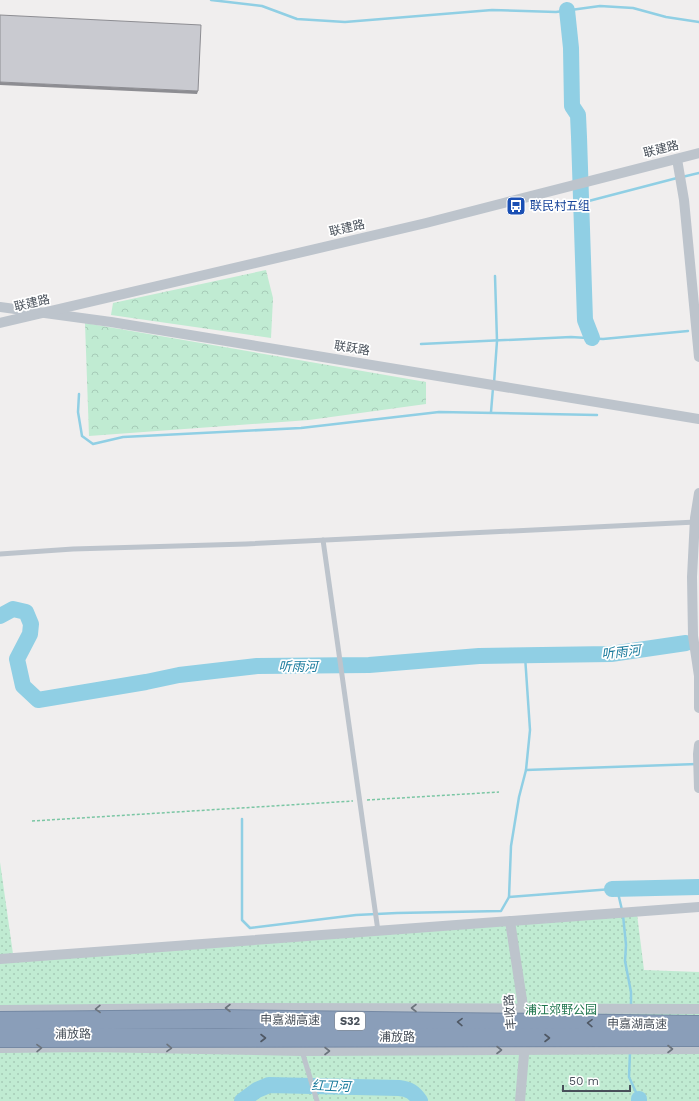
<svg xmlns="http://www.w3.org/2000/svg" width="699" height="1101" font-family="'Work Sans','Noto Sans SC',sans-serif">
	<defs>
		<pattern id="forest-crowns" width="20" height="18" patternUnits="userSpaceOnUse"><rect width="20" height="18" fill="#c0ebd2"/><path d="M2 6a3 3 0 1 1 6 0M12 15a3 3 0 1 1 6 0" fill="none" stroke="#a6cbb7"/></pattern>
		<pattern id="park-dots" width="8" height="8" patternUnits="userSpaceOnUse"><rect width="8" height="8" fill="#c0ebd2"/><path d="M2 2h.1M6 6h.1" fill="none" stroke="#a6cbb7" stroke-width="1.8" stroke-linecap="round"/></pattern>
	</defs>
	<rect width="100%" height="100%" fill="#f0eeee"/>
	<g fill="url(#forest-crowns)">
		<polygon points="266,270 273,298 271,338 111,315 113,303"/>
		<polygon points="85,323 426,382 426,404 309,420 89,436"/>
	</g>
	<polygon fill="url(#park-dots)" points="0,862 13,954 637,914 644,970 699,972 699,1101 0,1101"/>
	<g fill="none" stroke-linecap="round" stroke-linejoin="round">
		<g stroke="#90cfe4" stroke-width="2.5">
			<polyline points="211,0 262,6 297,19 345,22 492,10 556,12 600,6 633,8 666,17 699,22"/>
			<polyline points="682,177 699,173"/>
			<polyline points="581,203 677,178"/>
			<polyline points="421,344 571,337 603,339 688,331"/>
			<polyline points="494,383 497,341 495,276"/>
			<polyline points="79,394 78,412 82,436 93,444 123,437 301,428 439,412 597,415"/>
			<polyline points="491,412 493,388"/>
			<polyline points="525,656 530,730 526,770 519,797 511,846 509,897 612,889 618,893 622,910"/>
			<polyline points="526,770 697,764"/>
			<polyline points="242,819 242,920 250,928 356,915 397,913 501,911 509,897"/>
			<polyline points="623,915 626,945 625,961 631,992 631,1007"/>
			<polyline points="630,1052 629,1077 640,1101"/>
		</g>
		<g stroke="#90cfe4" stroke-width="16">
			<polyline points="567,10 571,48 572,106 578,115 579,137 585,320 592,338"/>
			<polyline points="0,616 13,609 26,612 31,624 30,634 17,659 23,686 38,700 146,682 179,675 257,666 369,665 479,656 611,654 686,643"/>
			<polyline points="612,889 699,887"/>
			<polyline points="639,1099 639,1101"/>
			<path d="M242 1101 257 1090 269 1085 399 1088C409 1089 414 1092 420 1101"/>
		</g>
		<g stroke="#7bc6a4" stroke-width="1.5" stroke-dasharray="3 2" stroke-linecap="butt">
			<polyline points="367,800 499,792"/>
			<polyline points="32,821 353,801"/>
		</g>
		<g stroke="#bdc4cc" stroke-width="5">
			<polyline points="323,540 378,931"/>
			<polyline points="0,554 73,549 246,544 696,522"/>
			<polyline points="302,1051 317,1101"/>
		</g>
		<g stroke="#bdc4cc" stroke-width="10">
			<polyline points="677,159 684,200 699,357"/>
			<polyline points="0,307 111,322 699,419"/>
			<polyline points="0,323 426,223 699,153"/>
			<polyline points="699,493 695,518 692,577 693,636 699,676 699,708"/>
			<polyline points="699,745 698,754 699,788"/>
			<polyline points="510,921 524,1013"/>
			<polyline points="0,959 699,907"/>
			<polyline points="0,1010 211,1008 699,1009"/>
			<polyline points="0,1048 92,1047 302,1051 699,1049"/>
			<polyline points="520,1101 525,1043"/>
		</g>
		<defs>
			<g id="motorway-bridge">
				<polyline points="0,1021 220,1019 699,1025"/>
				<polyline points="0,1038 699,1037"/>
			</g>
		</defs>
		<use href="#motorway-bridge" stroke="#7589a4" stroke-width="20" stroke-linecap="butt"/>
		<use href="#motorway-bridge" stroke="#8a9eb9" stroke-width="18"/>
	</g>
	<polygon fill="#8d8d92" points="0,82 198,91 197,94 0,85"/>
	<polygon fill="#c9cad0" stroke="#8d8d92" points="0,15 201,25 198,91 0,82"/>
	<defs><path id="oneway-chevron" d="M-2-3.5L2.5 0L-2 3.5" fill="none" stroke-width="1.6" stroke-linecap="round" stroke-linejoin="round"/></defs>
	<g stroke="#6b737c">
		<use href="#oneway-chevron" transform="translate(228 1008) rotate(180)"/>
		<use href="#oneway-chevron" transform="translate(414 1008) rotate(180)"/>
		<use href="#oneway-chevron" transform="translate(98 1009) rotate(179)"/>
		<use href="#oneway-chevron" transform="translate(39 1048) rotate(-1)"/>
		<use href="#oneway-chevron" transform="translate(169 1048) rotate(1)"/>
		<use href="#oneway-chevron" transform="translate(670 1049)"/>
		<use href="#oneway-chevron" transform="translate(499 1050)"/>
		<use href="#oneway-chevron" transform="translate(327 1051)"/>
	</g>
	<g stroke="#4f5864">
		<use href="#oneway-chevron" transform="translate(460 1022) rotate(-179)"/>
		<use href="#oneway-chevron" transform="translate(590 1023) rotate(-179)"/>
		<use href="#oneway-chevron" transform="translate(263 1038)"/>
		<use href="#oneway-chevron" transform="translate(547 1038)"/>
	</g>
	<defs>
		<symbol id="bus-square" viewBox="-11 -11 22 22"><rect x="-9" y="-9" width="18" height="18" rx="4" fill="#1a4fb4" stroke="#fff"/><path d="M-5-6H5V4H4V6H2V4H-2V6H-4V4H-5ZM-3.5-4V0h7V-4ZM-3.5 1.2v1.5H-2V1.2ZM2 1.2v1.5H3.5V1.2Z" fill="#fff"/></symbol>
	</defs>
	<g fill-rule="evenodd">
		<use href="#bus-square" x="505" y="195" width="22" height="22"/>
	</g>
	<g text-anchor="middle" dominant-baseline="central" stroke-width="3.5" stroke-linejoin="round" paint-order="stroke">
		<rect fill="#fff" stroke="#7f848c" stroke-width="1" x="335" y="1012" width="30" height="18" rx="3"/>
		<g font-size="11" font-weight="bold" fill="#48505a">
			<text x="350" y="1021">S32</text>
		</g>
		<g font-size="12" fill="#48505a" stroke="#fff">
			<text transform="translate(661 149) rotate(-14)">联建路</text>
			<text transform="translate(347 228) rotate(-13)">联建路</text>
			<text transform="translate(32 303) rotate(-13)">联建路</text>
			<text transform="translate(352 348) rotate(9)">联跃路</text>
			<text transform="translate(510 1012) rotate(-95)">丰收路</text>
			<text transform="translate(290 1020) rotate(1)">申嘉湖高速</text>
			<text transform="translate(637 1024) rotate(1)">申嘉湖高速</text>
			<text transform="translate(73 1034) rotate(-1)">浦放路</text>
			<text x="397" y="1037">浦放路</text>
		</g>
		<g font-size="12" fill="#164399" stroke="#fff" text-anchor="start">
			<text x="530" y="206">联民村五组</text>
		</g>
		<g font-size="12" fill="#1f754d" stroke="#fff">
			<text x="561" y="1010">浦江郊野公园</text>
		</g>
		<g font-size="13" font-style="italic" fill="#187a9c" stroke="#fff">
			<text transform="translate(621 652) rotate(-6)">听雨河</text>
			<text x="298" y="666">听雨河</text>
			<text transform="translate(331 1086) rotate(2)">红卫河</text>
		</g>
	</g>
	<path d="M563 1085v6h67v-6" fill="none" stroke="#48505a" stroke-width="2"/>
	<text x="569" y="1085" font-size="12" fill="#48505a" stroke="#ffffff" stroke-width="3" paint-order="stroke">50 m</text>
</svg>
